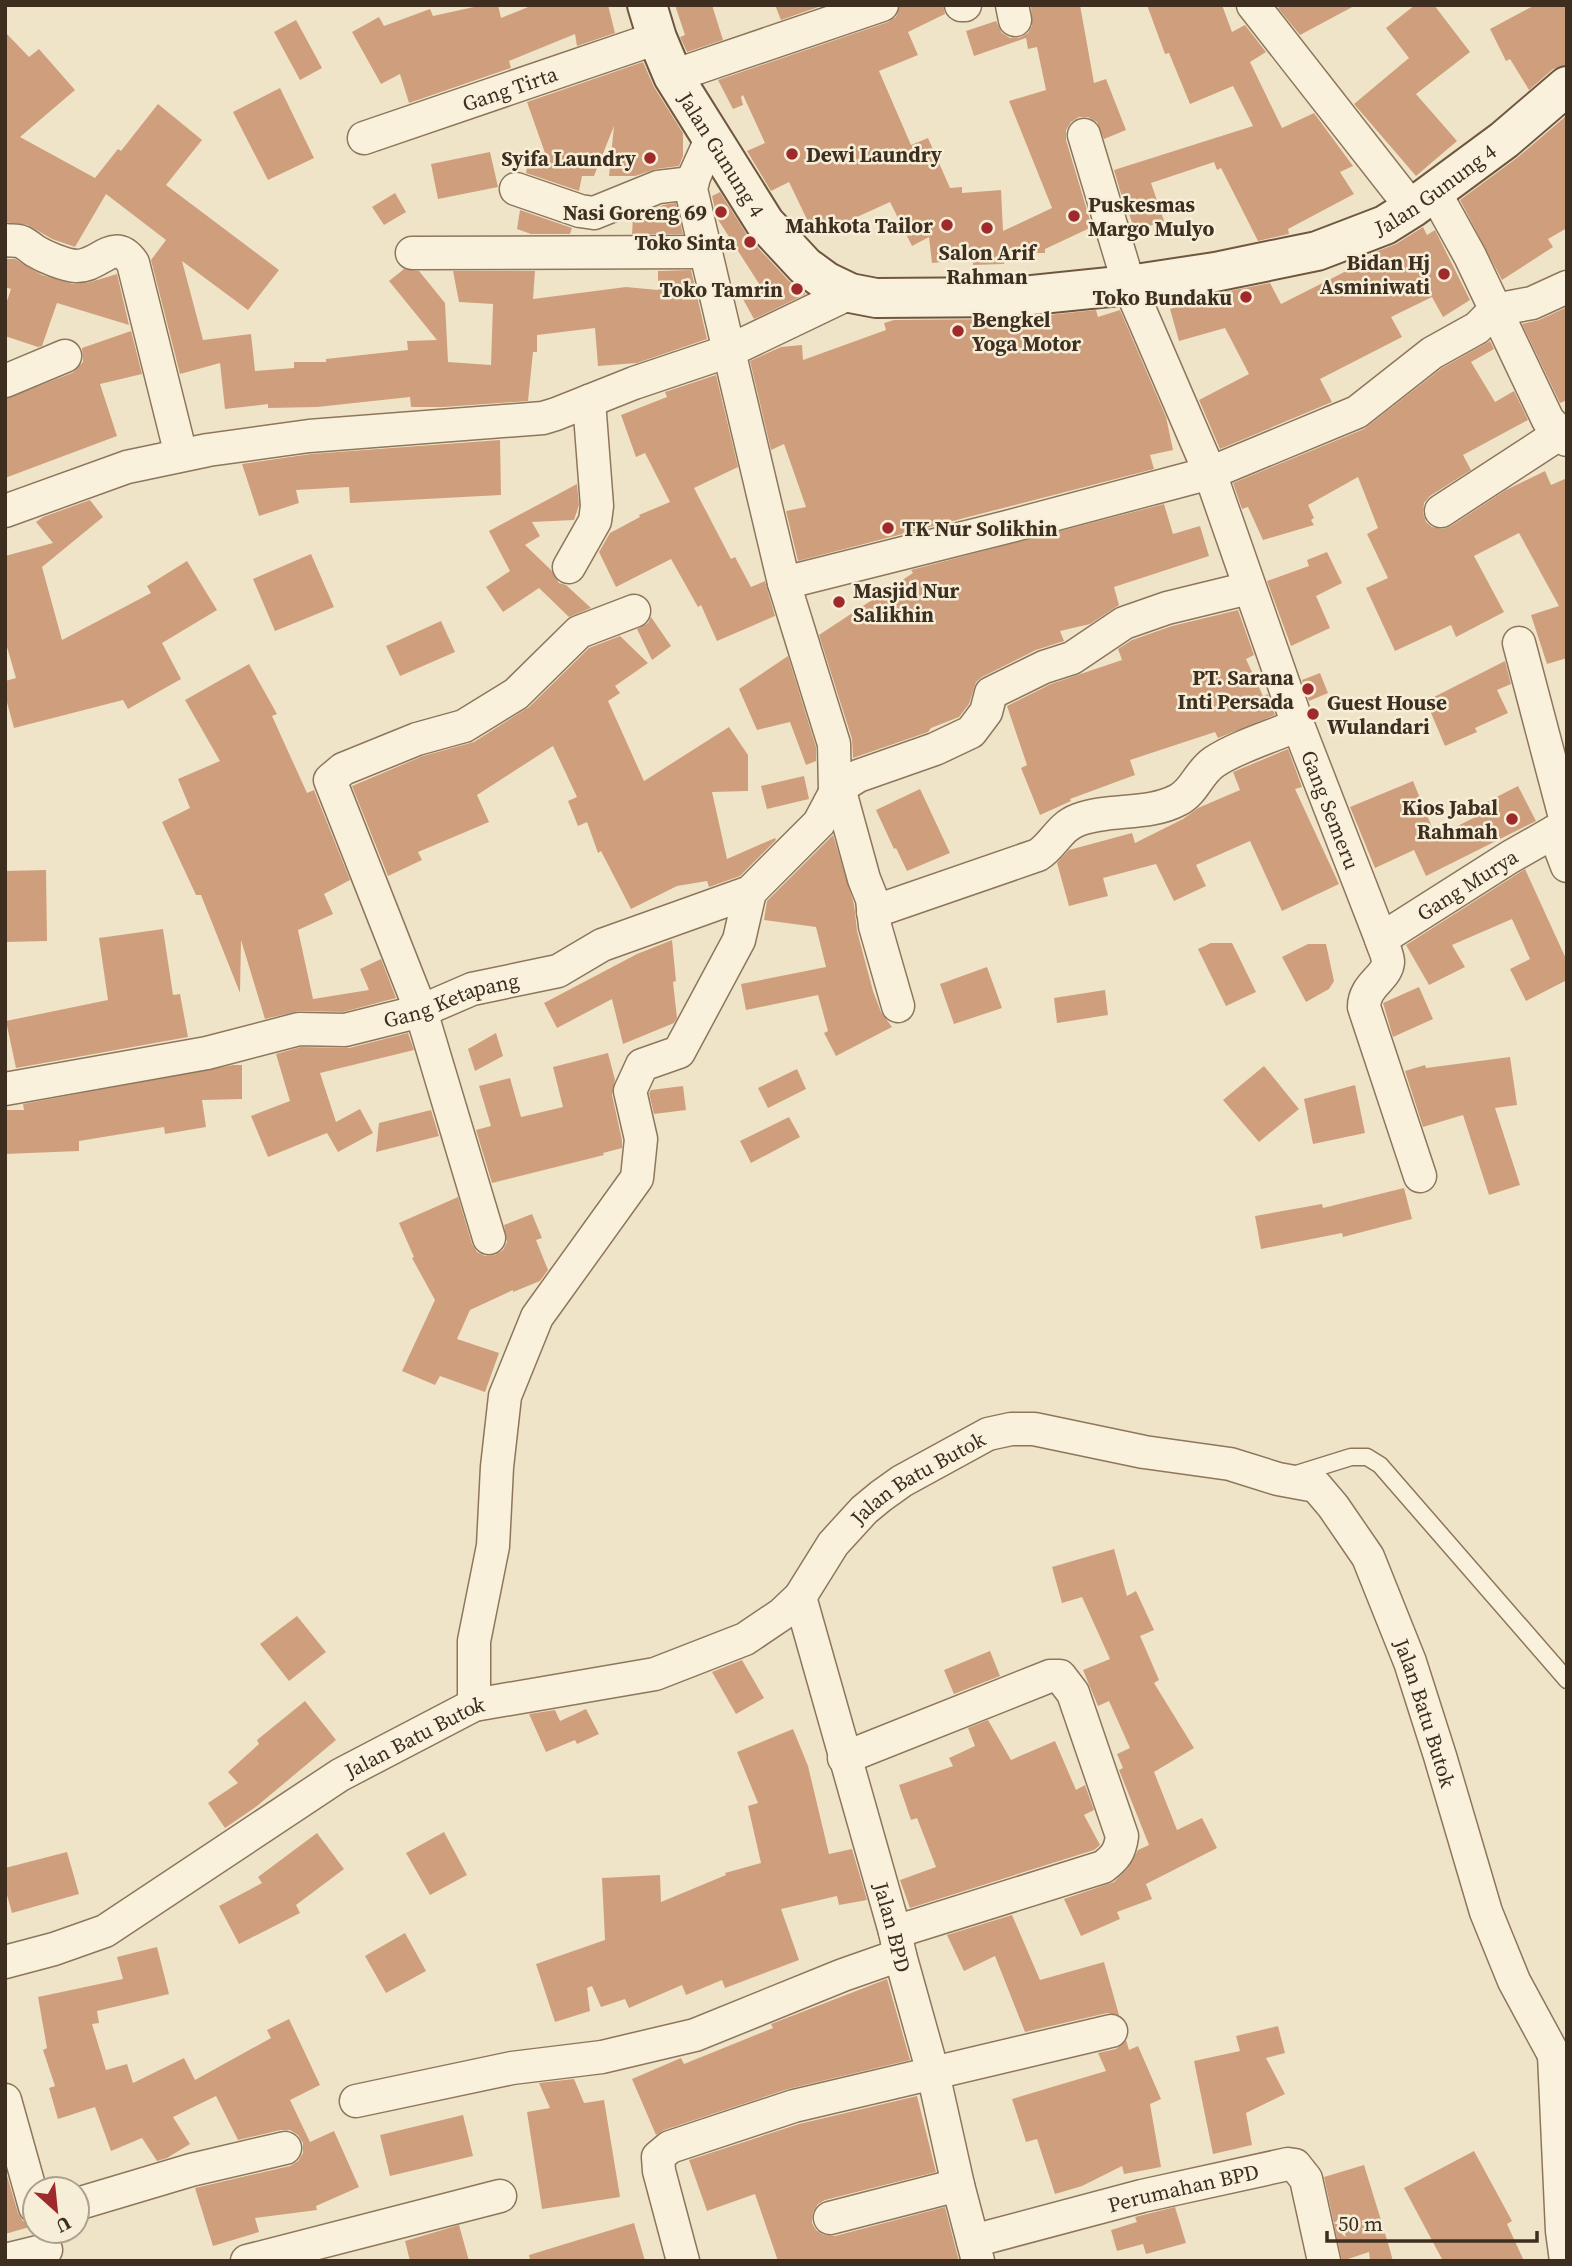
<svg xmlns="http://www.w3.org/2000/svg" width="1572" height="2266" font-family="'Source Serif 4',serif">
	<rect width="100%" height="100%" fill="#f0e4c8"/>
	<g fill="#cf9f7d">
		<polygon points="483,5 498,5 501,18 533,5 608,5 615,33 577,46 575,34 509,61 511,68 409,103 400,74 381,84 352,32 379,17 384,26 430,9 433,16"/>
		<polygon points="675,5 712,5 723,40 687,52 680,37 685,35"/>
		<polygon points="775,5 824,5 781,20"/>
		<polygon points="900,5 943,5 945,14 908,32 918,55 879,71 911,145 928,138 950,188 962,187 962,193 1001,190 1003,231 1052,208 1009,101 1046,90 1037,47 1028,49 1026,38 974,56 966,31 996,21 1002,33 1010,38 1019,38 1028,33 1032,26 1031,5 1080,5 1094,83 1106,79 1126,130 1104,139 1097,122 1088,117 1079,117 1071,122 1066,130 1066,140 1092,227 1045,249 1045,253 1004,253 1004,264 973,265 973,259 932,263 929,237 912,246 890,202 815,236 789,182 771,191 747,151 765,143 743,95 741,97 743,105 733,109 718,80 888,22 896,17"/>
		<polygon points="1147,5 1222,5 1232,32 1245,25 1266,52 1250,62 1282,128 1314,113 1353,166 1340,172 1354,194 1288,229 1289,234 1258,241 1221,168 1217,170 1214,162 1151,183 1164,221 1135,231 1128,211 1126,211 1114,170 1253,126 1233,86 1190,104 1169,53 1165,54"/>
		<polygon points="1283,5 1356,5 1300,35 1278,8"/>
		<polygon points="1415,5 1434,5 1470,52 1416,94 1457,141 1416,176 1354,104 1409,58 1386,28"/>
		<polygon points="1535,5 1567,5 1567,65 1553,69 1529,90 1510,59 1506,61 1490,29"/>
		<polygon points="296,20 322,68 300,80 274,32"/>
		<polygon points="5,32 29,57 39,49 75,90 20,137 95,178 118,149 121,151 158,104 202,140 166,185 279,270 248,310 182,261 203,340 251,334 255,371 294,368 294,362 326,362 326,359 408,350 407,341 437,340 389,281 404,269 419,271 445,303 448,362 491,365 493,304 459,302 453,271 535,271 533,299 626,287 658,290 658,271 691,270 707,339 637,363 598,366 595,328 537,335 537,352 533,352 528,401 443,407 411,407 410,397 317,407 268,408 268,404 225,409 220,363 180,374 151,260 166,240 106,194 75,247 52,239 28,225 5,222"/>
		<polygon points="643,62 654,87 683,133 683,156 679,166 656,169 635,176 609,176 614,126 594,176 582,176 579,191 526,173 530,151 545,153 527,102"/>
		<polygon points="280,88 314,158 268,180 233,112"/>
		<polygon points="1566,116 1567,228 1548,239 1553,247 1502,280 1460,200 1518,157"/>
		<polygon points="490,152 498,187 438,199 431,164"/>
		<polygon points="720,192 749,238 789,281 806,294 754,319 739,292 763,290 717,218 712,196"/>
		<polygon points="395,193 406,212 384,225 372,207"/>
		<polygon points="676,203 683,234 632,234 633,217 663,205"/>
		<polygon points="520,210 572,228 570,234 531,234 517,229"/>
		<polygon points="1423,227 1427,235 1435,230 1470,300 1443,317 1432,297 1391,317 1402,337 1320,379 1332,402 1220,449 1199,400 1249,374 1225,328 1179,341 1170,309 1215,296 1214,294 1270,283 1281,304 1372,258 1370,254 1396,244"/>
		<polygon points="5,259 15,259 42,275 73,284 87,283 117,274 129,325 57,303 42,346 38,347 5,336 5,307 11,289 5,287"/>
		<polygon points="1567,307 1567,400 1560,403 1522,324 1539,320"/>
		<polygon points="1096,310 1098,317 1120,310 1166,417 1173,450 1150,455 1154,469 798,561 786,511 806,507 784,444 771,450 750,361 781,347 802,345 803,360 886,330 884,323 894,320 1012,319"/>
		<polygon points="131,331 142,374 100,384 117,436 5,478 5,399 72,373 83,362 82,348"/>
		<polygon points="1490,341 1494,349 1471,362 1495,402 1514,391 1528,420 1463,455 1471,470 1430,496 1424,503 1423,513 1426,522 1432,527 1443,529 1451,526 1506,490 1545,471 1551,485 1567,478 1567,658 1547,664 1531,615 1559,606 1519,533 1474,556 1504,612 1456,637 1451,625 1395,651 1366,588 1388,578 1367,534 1378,528 1358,477 1308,505 1314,518 1311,520 1314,525 1263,540 1248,507 1242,509 1233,483 1364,429 1442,368"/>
		<polygon points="716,375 738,467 694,488 731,559 735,557 751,587 765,581 775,616 717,641 701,605 698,607 671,559 616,587 599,552 610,533 640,517 639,515 670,502 645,453 636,457 621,415 667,397 665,392"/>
		<polygon points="500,440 501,495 350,503 349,487 296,490 299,503 259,516 242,464 311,454"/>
		<polygon points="577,484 579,505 574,520 532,522 540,536 525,545 551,570 559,583 566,585 591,608 569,617 539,588 503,612 486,587 510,571 489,531"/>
		<polygon points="90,500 103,517 42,567 62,640 151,593 147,586 187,561 217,610 162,643 181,679 128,709 123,700 14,728 5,695 5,681 16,678 5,640 5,556 53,543 36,522 43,517"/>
		<polygon points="1164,504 1173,534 1200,526 1209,556 1114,587 1119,605 1090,624 1060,631 1064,641 1036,650 982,677 976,682 969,704 959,717 931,728 928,732 853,758 852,739 819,635 913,573 911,570"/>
		<polygon points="1327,552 1342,583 1316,596 1330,628 1291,646 1267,581 1309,566 1307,560"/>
		<polygon points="311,554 334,607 275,631 253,579"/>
		<polygon points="1238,610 1254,655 1246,659 1263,696 1268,694 1275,715 1218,738 1215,732 1130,760 1135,775 1070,799 1071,801 1040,815 1021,768 1027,765 1007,706 1051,684 1122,660 1118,649 1132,640 1172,626"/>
		<polygon points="651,617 671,646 652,660 637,629 648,623"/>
		<polygon points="441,621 455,652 400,676 386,646"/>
		<polygon points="620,636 648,663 615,686 620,693 608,701 644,781 729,727 748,755 748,791 712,792 727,859 775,838 776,840 740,876 709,887 707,881 677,886 631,909 601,851 598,853 587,822 578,826 568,801 577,797 553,746 477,795 489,822 418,852 422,860 388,876 352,786 423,756 474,742 529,707 589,648"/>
		<polygon points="788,656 816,747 816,761 806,765 790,722 757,730 739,689"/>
		<polygon points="1505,661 1511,684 1497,690 1508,713 1475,728 1477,732 1445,746 1426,701"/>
		<polygon points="249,664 277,714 272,716 307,793 314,790 350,880 324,894 333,914 298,930 313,999 369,990 360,969 381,959 396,998 343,1012 299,1011 265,1019 241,940 240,993 201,895 196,895 162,822 190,808 178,779 220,761 185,700"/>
		<polygon points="1320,673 1328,693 1309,701 1302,680"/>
		<polygon points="1288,749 1302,787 1295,789 1339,884 1282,911 1250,841 1196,865 1206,886 1174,901 1156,864 1103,878 1108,896 1069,906 1057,863 1069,850 1132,833 1135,843 1183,819 1198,808 1240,790 1233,772"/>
		<polygon points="804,776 809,799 767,809 761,786"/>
		<polygon points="1413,781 1436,837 1485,812 1481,805 1518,786 1536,821 1426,876 1414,850 1375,868 1350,807"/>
		<polygon points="920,789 950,853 907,871 896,848 894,849 876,810"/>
		<polygon points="833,835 854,904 857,931 873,991 881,1012 892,1027 836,1056 824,1033 828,1031 818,995 746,1010 741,984 826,967 816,927 764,920 767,901"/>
		<polygon points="1525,869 1567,961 1567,980 1526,1001 1510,969 1530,959 1512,919 1452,945 1465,967 1429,985 1406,945"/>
		<polygon points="46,870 47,941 5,942 5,871"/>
		<polygon points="163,929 173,995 180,994 188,1037 16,1068 6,1021 108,1000 99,938"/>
		<polygon points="672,940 676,981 673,982 677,1018 674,1023 623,1044 612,999 557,1028 544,1003 637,954"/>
		<polygon points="1211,943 1232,943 1256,992 1226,1006 1198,949"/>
		<polygon points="1308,944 1326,944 1334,981 1329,989 1306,1002 1282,957"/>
		<polygon points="987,967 1002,1008 954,1024 940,984"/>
		<polygon points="1419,987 1433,1019 1393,1037 1383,1003"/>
		<polygon points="1105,990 1108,1015 1057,1023 1054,998"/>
		<polygon points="408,1033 414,1050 320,1073 336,1122 360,1109 373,1133 338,1152 327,1133 268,1157 251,1116 290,1101 276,1054 301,1047 349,1048"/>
		<polygon points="496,1033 503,1056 475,1071 468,1049"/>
		<polygon points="608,1053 615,1080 612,1095 622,1140 622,1148 603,1153 604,1155 492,1183 476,1130 491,1126 479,1086 510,1078 521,1117 563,1107 553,1067"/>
		<polygon points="1510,1057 1517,1105 1495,1108 1520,1185 1489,1195 1463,1115 1423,1127 1405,1071 1425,1065 1426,1068"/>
		<polygon points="233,1065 242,1065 242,1099 202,1100 206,1127 165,1134 164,1127 79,1141 79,1151 5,1154 5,1110 24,1110 23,1104"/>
		<polygon points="1264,1066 1299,1109 1259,1142 1223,1100"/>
		<polygon points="797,1069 806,1089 768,1108 758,1088"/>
		<polygon points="1355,1085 1365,1133 1313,1144 1304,1099"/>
		<polygon points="683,1086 686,1110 654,1114 649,1093 651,1090"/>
		<polygon points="431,1110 439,1136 376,1152 379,1123"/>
		<polygon points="789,1117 800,1137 751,1163 740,1141"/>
		<polygon points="1404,1188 1412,1219 1343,1237 1342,1233 1261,1249 1255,1216 1322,1204 1323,1208"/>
		<polygon points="458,1197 472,1244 477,1252 485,1256 495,1255 503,1250 507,1242 504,1225 532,1214 542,1238 536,1240 548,1270 540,1281 513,1292 513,1290 470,1310 457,1339 499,1353 485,1392 440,1376 435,1385 402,1371 435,1300 412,1258 414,1257 399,1223"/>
		<polygon points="1114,1549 1127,1596 1136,1591 1154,1630 1140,1636 1159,1680 1154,1683 1194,1748 1154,1772 1177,1830 1202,1818 1217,1848 1146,1884 1152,1899 1117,1912 1120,1919 1081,1936 1064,1899 1114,1882 1128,1868 1138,1850 1149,1845 1119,1770 1123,1768 1117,1754 1130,1748 1109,1701 1098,1706 1083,1670 1110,1659 1082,1597 1062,1603 1052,1567"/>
		<polygon points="297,1616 326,1652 289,1681 260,1644"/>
		<polygon points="990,1651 1000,1676 954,1694 944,1670"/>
		<polygon points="742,1660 764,1698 736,1714 712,1672"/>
		<polygon points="305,1701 336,1740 257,1806 225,1828 208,1803 238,1783 228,1772 259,1744 257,1740"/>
		<polygon points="586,1709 599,1734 577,1744 575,1740 546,1752 529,1714 555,1710 560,1721"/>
		<polygon points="988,1720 1011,1760 1055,1741 1076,1790 1085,1785 1094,1810 1084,1815 1100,1845 1094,1850 910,1908 900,1880 936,1867 917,1818 911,1820 899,1785 953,1766 949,1758 975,1746 968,1728"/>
		<polygon points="793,1729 808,1766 829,1854 852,1849 867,1900 839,1905 837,1896 781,1909 799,1960 725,1988 722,1980 686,1995 682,1985 629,2008 625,1999 601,2007 592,1986 587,1988 590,2011 555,2022 536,1964 605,1940 602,1878 660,1875 661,1902 726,1875 725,1873 761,1863 748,1806 758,1803 737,1752"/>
		<polygon points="444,1832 467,1875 430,1895 406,1853"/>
		<polygon points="317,1833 344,1869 296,1905 300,1913 239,1944 219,1906 262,1883 258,1877"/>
		<polygon points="67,1852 79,1894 12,1913 5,1888 5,1868"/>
		<polygon points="1012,1915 1040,1980 1104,1962 1119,2015 1107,2013 1025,2032 995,1956 964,1971 947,1935"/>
		<polygon points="405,1933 426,1971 386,1993 365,1956"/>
		<polygon points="157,1947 169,1994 97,2011 99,2023 92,2024 106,2070 127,2064 133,2083 184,2058 195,2080 271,2038 267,2030 289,2019 320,2085 290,2100 310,2142 334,2131 359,2187 316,2206 317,2210 255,2218 259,2232 213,2246 195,2188 290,2166 298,2161 303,2153 303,2143 298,2135 290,2130 281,2130 238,2140 216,2096 173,2117 190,2144 167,2158 157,2161 142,2138 111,2151 95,2107 58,2119 49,2088 55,2086 43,2050 47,2048 38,1997 123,1979 117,1957"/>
		<polygon points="887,1979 910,2060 788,2089 664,2130 656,2135 632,2079 681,2058 684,2064 773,2028 771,2024"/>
		<polygon points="1278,2026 1285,2053 1266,2058 1285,2094 1246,2113 1252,2145 1213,2154 1194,2061 1240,2051 1236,2036"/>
		<polygon points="1126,2040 1129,2050 1138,2046 1161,2099 1150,2104 1161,2167 1124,2174 1122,2166 1082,2186 1055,2194 1037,2139 1026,2142 1012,2099 1106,2071 1098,2053 1116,2049"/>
		<polygon points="574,2079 584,2103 604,2100 620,2197 542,2209 527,2112 550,2108 539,2083"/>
		<polygon points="917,2096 936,2172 825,2200 818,2204 813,2212 812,2223 816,2230 824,2235 835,2236 945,2207 959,2261 778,2261 755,2194 707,2211 689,2160 799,2124"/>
		<polygon points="463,2115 473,2156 390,2176 380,2135"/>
		<polygon points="1474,2151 1512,2221 1507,2224 1524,2261 1443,2261 1404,2188"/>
		<polygon points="1364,2165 1388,2243 1393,2261 1370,2261 1369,2252 1342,2261 1324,2177"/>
		<polygon points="5,2169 18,2213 23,2221 33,2226 5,2234"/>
		<polygon points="1175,2207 1186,2243 1146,2254 1143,2244 1117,2251 1111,2230 1137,2222 1135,2217"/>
		<polygon points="634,2223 645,2261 530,2261 529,2255"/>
		<polygon points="459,2225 469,2261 410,2261 405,2241"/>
	</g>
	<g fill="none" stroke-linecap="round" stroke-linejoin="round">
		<defs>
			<polyline id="lane" points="1290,1476 1351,1457 1367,1457 1380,1465 1567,1680"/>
			<g id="street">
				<polyline points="961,5 965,5"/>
				<polyline points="1012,5 1015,20"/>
				<polyline points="1253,5 1412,208"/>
				<polyline points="673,76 882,5"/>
				<path id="s1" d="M1084 135 1129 285 1210 473 1298 725 1381 939C1383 946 1388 955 1388 962 1387 978 1364 985 1364 1007L1420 1176"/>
				<path id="s2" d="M364 138 657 38"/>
				<polyline points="516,189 580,211 594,213 658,187 692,183"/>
				<polyline points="1434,191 1470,256 1548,420 1567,440"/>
				<path d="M5 240C10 241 17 240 22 242 26 244 31 248 35 251 45 257 64 265 76 266 100 267 114 235 133 263L181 455"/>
				<polyline points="412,253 705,252"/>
				<polyline points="5,381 65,356"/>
				<polyline points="5,511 127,467 208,450 309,436 543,418 556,414 634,383 729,351 691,189 694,177 712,137"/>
				<polyline points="1441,511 1559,434"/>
				<polyline points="569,567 595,521 597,506 589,401"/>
				<polyline points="784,583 1007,527 1210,473 1357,412 1432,353 1477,328 1495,310 1532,303 1567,287"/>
				<polyline points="1519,643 1567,825"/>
				<polyline points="839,788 864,879 872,899 875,926 898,1006"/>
				<polyline points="837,789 835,790 834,744 784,583 729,351 850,293"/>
				<polyline points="1554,832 1567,866"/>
				<path d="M873 912 1038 855C1054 845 1059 827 1078 820 1110 808 1148 816 1178 800 1195 791 1198 773 1214 762 1236 747 1273 736 1298 725"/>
				<path id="s3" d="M1381 939 1510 857 1554 832 1567 828"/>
				<path id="s4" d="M5 1089 207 1053 299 1029 345 1030 421 1011 472 989 558 971 602 945 750 892 819 823 837 789 858 776 935 749 971 732 986 712 991 693 1044 667 1072 658 1124 623 1167 608 1249 588"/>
				<polyline points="489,1238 421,1011 330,780 343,769 417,739 464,726 516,694 579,632 634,611"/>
				<path id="s5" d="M800 1597 895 1932 900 1955 933 2073 958 2185 978 2261"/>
				<polyline points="474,1705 474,1641 493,1546 497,1467 505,1396 537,1317 637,1178 641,1139 630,1091 642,1065 679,1052 739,940 750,892"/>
				<path d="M844 1758 1050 1676H1060L1073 1693 1122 1836C1120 1852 1115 1858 1103 1867L895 1932"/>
				<path id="s6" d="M5 1962 54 1949 105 1931 340 1775 474 1705 655 1674 745 1639 782 1614 800 1597 833 1544 864 1510 881 1496 902 1481 988 1434 1011 1429H1034L1144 1452 1230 1464 1278 1479 1316 1486 1333 1506 1368 1557 1410 1662 1440 1756 1486 1912 1514 1981 1554 2055 1567 2070"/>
				<polyline points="1554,2055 1562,2231 1566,2261"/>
				<polyline points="5,2100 35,2207"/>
				<polyline points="356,2101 512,2068 602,2057 695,2035 843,1975 900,1955"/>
				<polyline points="77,2204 191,2170 285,2148"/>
				<polyline points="830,2218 958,2185"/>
				<path id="s7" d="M973 2241 1142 2196 1288 2164 1295 2165 1306 2179 1324 2261"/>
				<polyline points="5,2260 46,2250"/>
				<polyline points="247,2261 500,2196"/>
				<polyline points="683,2261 659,2171 658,2157 670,2147 794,2106 1111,2031"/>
			</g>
			<g id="secondary">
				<path id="s8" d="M647 5 657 38 673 76 765 223 805 266 827 282 850 293 876 298 1012 297 1129 285 1215 272 1317 251 1385 225 1412 208 1504 140 1567 86"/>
			</g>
		</defs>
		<use href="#lane" stroke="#8d765c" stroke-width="19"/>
		<use href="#street" stroke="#8d765c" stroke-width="35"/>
		<use href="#secondary" stroke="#6f573f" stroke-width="42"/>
		<use href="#lane" stroke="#faf1dc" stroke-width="16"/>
		<use href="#street" stroke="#faf1dc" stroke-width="32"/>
		<use href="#secondary" stroke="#faf1dc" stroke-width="38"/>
	</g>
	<g fill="#9e2a2b" stroke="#f7eed8" stroke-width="2.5">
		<circle cx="792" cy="154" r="7"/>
		<circle cx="650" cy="158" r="7"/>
		<circle cx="721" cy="212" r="7"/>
		<circle cx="1074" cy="216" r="7"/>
		<circle cx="947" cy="225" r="7"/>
		<circle cx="987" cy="228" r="7"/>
		<circle cx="750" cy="242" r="7"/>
		<circle cx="1444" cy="274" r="7"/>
		<circle cx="797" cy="289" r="7"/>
		<circle cx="1246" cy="297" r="7"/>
		<circle cx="958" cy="331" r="7"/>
		<circle cx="888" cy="528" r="7"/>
		<circle cx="839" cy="602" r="7"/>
		<circle cx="1308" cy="689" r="7"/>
		<circle cx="1313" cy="714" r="7"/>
		<circle cx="1512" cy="819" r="7"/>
	</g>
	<g text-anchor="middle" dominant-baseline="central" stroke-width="5" stroke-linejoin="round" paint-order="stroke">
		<g font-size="21" fill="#3d2e20" stroke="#f7eed8">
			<text stroke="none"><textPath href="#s2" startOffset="154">Gang Tirta</textPath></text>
			<text stroke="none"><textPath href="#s8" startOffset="168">Jalan Gunung 4</textPath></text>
			<text stroke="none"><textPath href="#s8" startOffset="966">Jalan Gunung 4</textPath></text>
			<text stroke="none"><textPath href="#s1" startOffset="719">Gang Semeru</textPath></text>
			<text stroke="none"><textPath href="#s3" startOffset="102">Gang Murya</textPath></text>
			<text stroke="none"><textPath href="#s4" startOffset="457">Gang Ketapang</textPath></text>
			<text stroke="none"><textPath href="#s6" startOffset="1059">Jalan Batu Butok</textPath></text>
			<text stroke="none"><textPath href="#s6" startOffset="1731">Jalan Batu Butok</textPath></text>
			<text stroke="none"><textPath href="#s6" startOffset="471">Jalan Batu Butok</textPath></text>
			<text stroke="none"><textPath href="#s5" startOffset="343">Jalan BPD</textPath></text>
			<text stroke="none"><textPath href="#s7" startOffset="217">Perumahan BPD</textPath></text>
		</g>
		<g font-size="21" font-weight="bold" fill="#3d2e20" stroke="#f7eed8" text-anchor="end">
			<text x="806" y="154" text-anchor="start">Dewi Laundry</text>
			<text x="636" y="158">Syifa Laundry</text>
			<text x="1088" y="204" text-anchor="start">Puskesmas<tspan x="1088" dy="24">Margo Mulyo</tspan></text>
			<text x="707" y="212">Nasi Goreng 69</text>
			<text x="933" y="225">Mahkota Tailor</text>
			<text x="736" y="242">Toko Sinta</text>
			<text x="987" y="252" text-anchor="middle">Salon Arif<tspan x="987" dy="24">Rahman</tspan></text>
			<text x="1430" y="262">Bidan Hj<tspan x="1430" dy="24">Asminiwati</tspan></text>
			<text x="783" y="289">Toko Tamrin</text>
			<text x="1232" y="297">Toko Bundaku</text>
			<text x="972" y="319" text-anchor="start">Bengkel<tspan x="972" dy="24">Yoga Motor</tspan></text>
			<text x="902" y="528" text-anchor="start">TK Nur Solikhin</text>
			<text x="853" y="590" text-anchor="start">Masjid Nur<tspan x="853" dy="24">Salikhin</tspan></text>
			<text x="1294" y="677">PT. Sarana<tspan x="1294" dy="24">Inti Persada</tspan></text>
			<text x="1327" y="702" text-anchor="start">Guest House<tspan x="1327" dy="24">Wulandari</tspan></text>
			<text x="1498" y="807">Kios Jabal<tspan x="1498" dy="24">Rahmah</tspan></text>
		</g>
	</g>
	<rect width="1572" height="2266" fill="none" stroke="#3d2e20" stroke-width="14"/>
	<g transform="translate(56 2210) rotate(153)"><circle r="33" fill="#f7eed8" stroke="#ada18e" stroke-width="2"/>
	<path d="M0-5L12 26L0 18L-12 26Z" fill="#9e2a2b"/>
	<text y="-10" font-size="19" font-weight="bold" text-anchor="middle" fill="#3d2e20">U</text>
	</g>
	<path d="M1327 2231v10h210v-10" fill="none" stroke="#3d2e20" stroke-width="3.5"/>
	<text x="1338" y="2231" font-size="21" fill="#3d2e20" stroke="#f7eed8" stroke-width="5" paint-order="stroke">50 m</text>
</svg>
